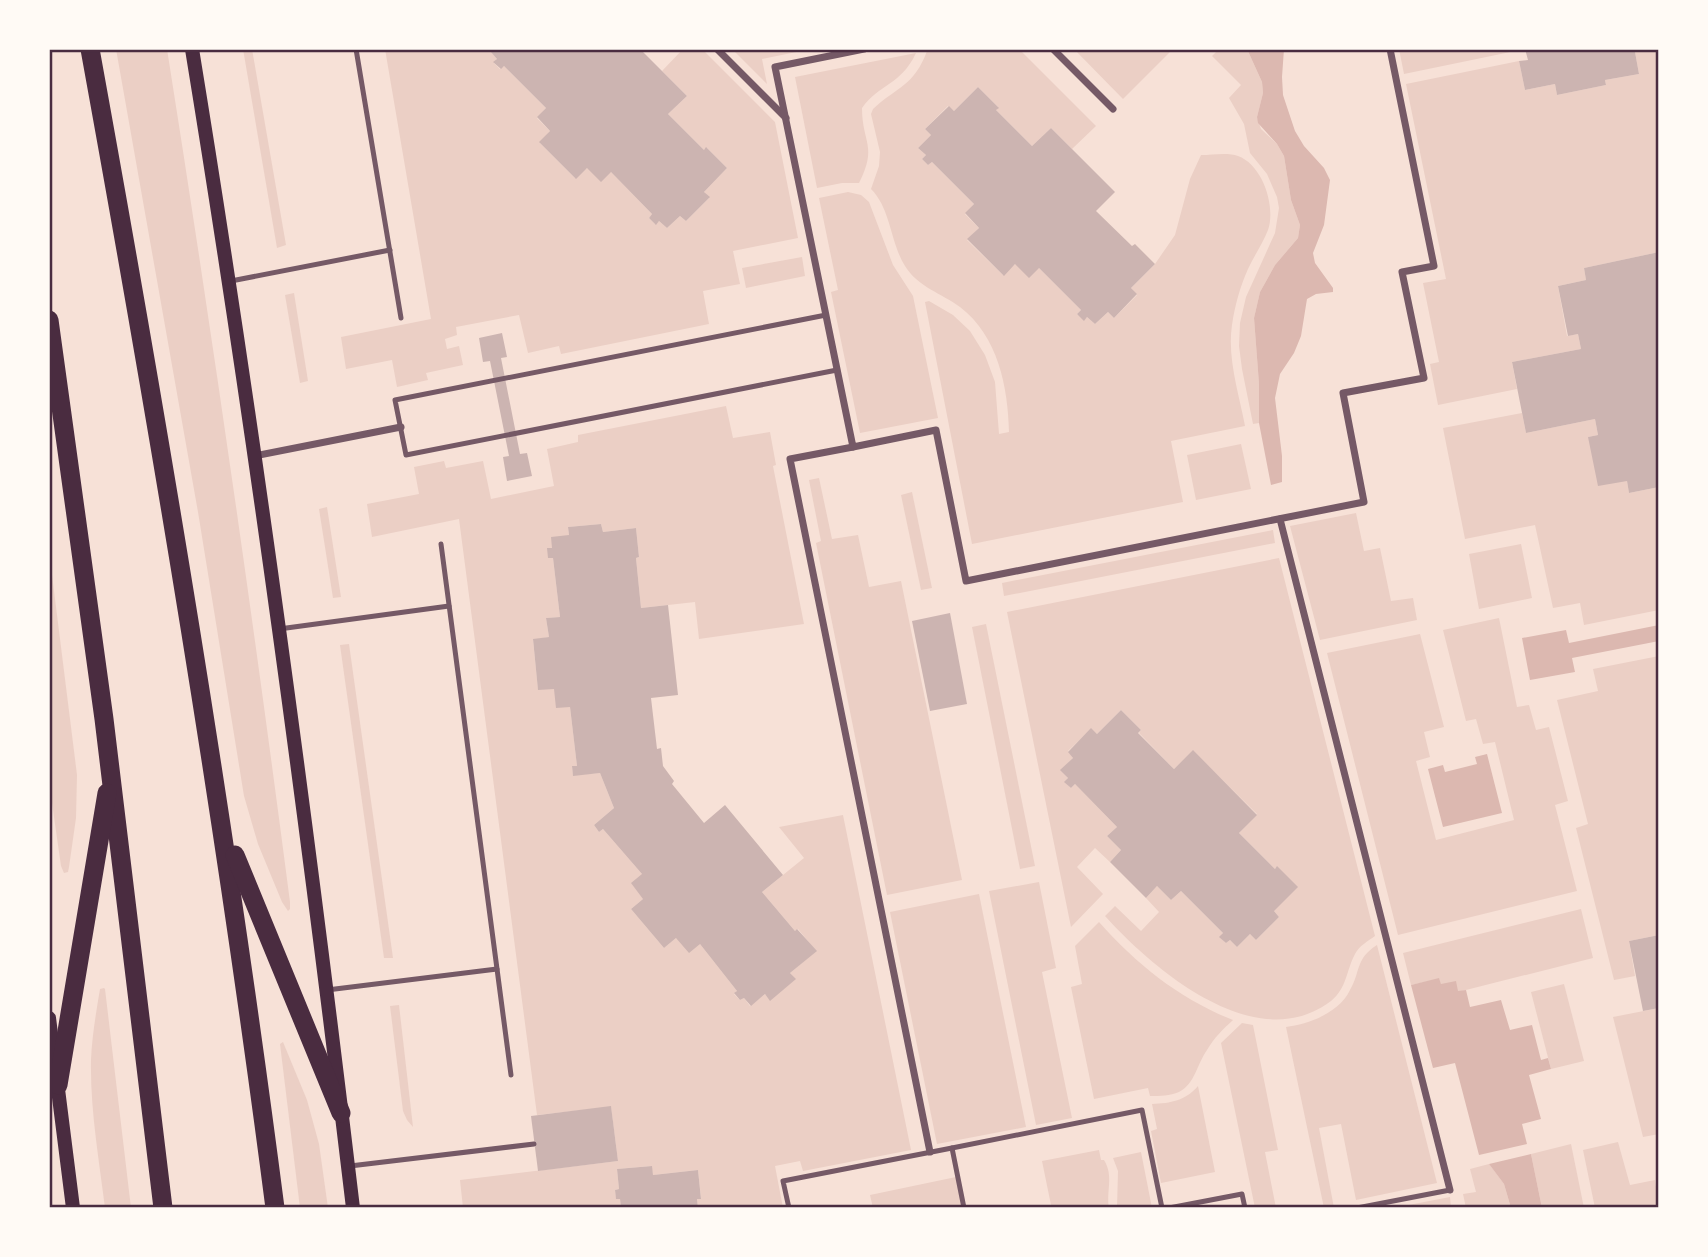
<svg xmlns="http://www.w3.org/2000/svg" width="1708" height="1257" font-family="Spectral,serif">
	<rect width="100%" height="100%" fill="#f7e1d7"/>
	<g fill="#ebcfc5">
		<path d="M116 49H167C212 333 253 617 290 902V909L288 911 282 902 258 844 244 796 198 512Z"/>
		<polygon points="243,49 252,49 286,245 277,248"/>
		<polygon points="385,49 492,49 490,51 497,59 494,63 500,69 504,66 546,108 537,118 550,131 540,143 575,178 587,168 611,172 652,214 649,218 655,224 659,221 667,228 680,216 686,221 709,198 704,192 727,168 707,148 704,150 668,114 687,96 662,71 683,49 702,49 775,122 798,238 733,251 740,284 703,291 709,324 561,354 559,346 528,353 519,315 456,327 457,335 445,339 447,349 459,346 463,365 426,373 428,380 397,387 392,360 346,369 341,337 431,319"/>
		<polygon points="732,49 811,49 762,59 767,84"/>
		<path d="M936 49H1019L1096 126 1072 149 1051 128 1032 146 996 110 998 107 978 87 954 111 948 106 925 129 931 135 918 148 926 155 922 159 928 165 932 162 974 204 965 214 979 228 967 240 1003 275 1015 264 1039 268 1081 310 1077 314 1084 320 1087 317 1095 324 1108 312 1114 318 1137 295 1131 288 1155 264 1175 235 1190 179 1201 155C1212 155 1228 152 1238 156 1263 165 1276 207 1268 230 1263 243 1254 256 1248 269 1240 287 1235 305 1232 325 1227 358 1239 394 1245 426L1171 441 1183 502 972 544 925 302 929 301 953 315 970 331 985 355 995 382 999 434 1009 432C1008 387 998 336 960 307 941 293 918 287 905 266 890 242 891 209 871 189L879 166 880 152 871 114 873 109C898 86 914 86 927 51Z"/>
		<polygon points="1074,49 1173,49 1123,99"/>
		<polygon points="1215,49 1247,49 1262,82 1263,93 1257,117 1261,129 1277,144 1284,156 1291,200 1300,225 1298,238 1275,265 1260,292 1254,318 1259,384 1259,423 1253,424 1242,369 1239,346 1240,323 1246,297 1275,233 1279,208 1277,197 1267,174 1250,153 1244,124 1229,98 1241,85 1212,56 1217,51"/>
		<polygon points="1399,49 1525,49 1404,74"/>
		<polygon points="1647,49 1659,49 1659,252 1584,268 1586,280 1558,286 1567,336 1578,334 1581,349 1512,362 1517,389 1438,405 1430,364 1439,362 1423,283 1446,279 1406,84 1519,61 1525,90 1555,84 1557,95 1606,85 1605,80 1639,74 1635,52"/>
		<path d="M916 53C901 85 879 84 862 108 862 143 878 146 859 183H842L817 188 795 77Z"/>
		<polygon points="848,192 861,195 869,202 893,265 913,296 938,418 860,433 831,292 838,290 819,198"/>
		<polygon points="802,257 805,276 746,288 742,268"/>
		<polygon points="294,293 308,381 300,383 285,295"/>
		<polygon points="726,406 733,438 770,432 776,465 773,466 804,624 699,639 695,602 641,608 636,558 639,557 636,528 603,532 601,524 568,527 569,535 553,558 560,617 546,618 549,637 533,640 538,689 554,689 570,707 577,766 572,766 573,775 600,773 614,808 594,825 599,832 603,829 642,874 643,899 631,909 664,948 676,938 700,944 737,991 734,994 740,1000 744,998 750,1006 765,994 770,1000 795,979 790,973 816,951 798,929 795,931 762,892 804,858 779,827 843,815 911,1150 803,1171 800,1161 775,1166 783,1208 698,1208 697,1199 701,1198 698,1170 653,1175 651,1166 617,1169 619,1189 615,1190 616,1198 620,1199 621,1208 463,1208 460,1180 618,1161 611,1107 537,1115 459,519 372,537 367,504 419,494 414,467 444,461 446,468 483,461 491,499 554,486 547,449 578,442 578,435"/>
		<polygon points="1522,413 1526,433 1595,419 1598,435 1588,437 1627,481 1629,493 1659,487 1659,610 1584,625 1580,603 1553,608 1535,525 1465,539 1443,428"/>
		<polygon points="1241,444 1251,489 1196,500 1187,455"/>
		<polygon points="819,478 832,539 858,535 869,587 901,581 962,880 887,895 816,543 821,541 809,480"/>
		<polygon points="912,492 932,588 921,590 901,495"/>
		<polygon points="327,507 341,597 333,598 319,509"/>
		<polygon points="1356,513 1364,551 1380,548 1391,601 1413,598 1417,620 1320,640 1290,526"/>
		<polygon points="1273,530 1275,543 1004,596 1002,583"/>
		<polygon points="1521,544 1532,598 1479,609 1469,554"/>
		<polygon points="49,551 77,775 76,818 69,867 68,872 64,873 61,866 49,782"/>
		<path d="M1279 558 1375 936C1368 941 1359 946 1355 954 1346 971 1347 988 1331 1001 1256 1058 1153 969 1105 916L1115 906 1141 931 1159 912 1146 898 1157 886 1171 900 1181 891 1223 933 1220 937 1226 943 1230 940 1237 947 1250 934 1256 940 1279 917 1274 911 1277 867 1275 869 1239 833 1257 814 1193 751 1174 769 1139 733 1141 730 1121 710 1097 734 1091 729 1068 751 1073 758 1061 770 1068 778 1065 782 1071 788 1075 784 1117 827 1107 836 1121 850 1110 862 1095 848 1077 867 1103 894 1071 927 1007 612Z"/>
		<polygon points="1499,618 1517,707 1529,705 1536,730 1549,727 1568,801 1555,805 1577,891 1398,935 1327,653 1420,634 1444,727 1424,732 1430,757 1416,761 1436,840 1514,820 1495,742 1483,744 1476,719 1466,721 1443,630"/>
		<polygon points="986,624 1035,866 1020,869 972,627"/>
		<polygon points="349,644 393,958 384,958 340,645"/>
		<polygon points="1659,656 1659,935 1629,941 1635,976 1614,980 1576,828 1588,824 1557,700 1598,691 1593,669"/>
		<polygon points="1039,882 1056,968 1042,972 1072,1118 1036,1125 989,891"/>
		<polygon points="979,894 1026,1127 937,1144 890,912"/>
		<polygon points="1581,909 1593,958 1458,992 1441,985 1439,979 1411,985 1403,953"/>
		<path d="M1099 922C1137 965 1180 999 1233 1020 1223 1029 1214 1038 1207 1050 1197 1064 1195 1084 1179 1092 1170 1096 1160 1096 1150 1096L1148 1088 1094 1099 1071 987 1082 984 1075 946Z"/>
		<path d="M1377 945 1437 1183 1356 1200 1341 1124 1319 1128 1334 1208H1324L1286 1027C1309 1024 1339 1013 1350 990 1361 971 1355 959 1377 945Z"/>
		<polygon points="1564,984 1584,1061 1551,1069 1531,992"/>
		<path d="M104 988 105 989 131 1208H105C99 1159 90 1109 91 1060 92 1036 96 1013 100 989Z"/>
		<polygon points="399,1005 413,1127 407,1120 403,1111 390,1006"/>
		<polygon points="1659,1008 1659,1134 1643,1137 1613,1017"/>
		<polygon points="1242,1023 1253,1025 1278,1150 1265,1152 1276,1208 1255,1208 1221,1043"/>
		<polygon points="283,1042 307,1100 319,1144 328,1208 300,1208 280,1044"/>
		<path d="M1198 1086 1215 1172 1161 1183 1151 1131 1157 1129 1152 1104C1171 1103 1185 1101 1198 1086Z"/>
		<polygon points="1618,1142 1630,1185 1655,1180 1659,1208 1595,1208 1583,1150"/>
		<polygon points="1571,1144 1584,1208 1542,1208 1531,1154"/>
		<path d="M1099 1150 1101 1160H1104C1114 1176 1106 1191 1109 1208H1047L1051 1205 1042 1161Z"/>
		<polygon points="1141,1152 1152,1208 1117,1208 1118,1171 1113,1158"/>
		<polygon points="1489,1164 1504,1184 1511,1208 1466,1208 1463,1194 1476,1192 1470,1169"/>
		<polygon points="956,1177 962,1208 873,1208 870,1195"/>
		<polygon points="1450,1197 1451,1208 1393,1208"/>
	</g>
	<g fill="#dcb8b0">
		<polygon points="1247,49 1284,49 1282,77 1283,95 1295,131 1304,146 1324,168 1330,180 1324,225 1313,253 1315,263 1333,288 1333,292 1316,294 1307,299 1301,336 1294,353 1280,374 1275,398 1282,456 1282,482 1271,485 1259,423 1259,384 1254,318 1260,292 1275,265 1298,238 1300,225 1291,200 1284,156 1277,144 1258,123 1257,117 1263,93 1262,82"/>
		<polygon points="1659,625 1659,641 1572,658 1575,672 1530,680 1522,638 1566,630 1569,643"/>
		<polygon points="1487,754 1502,813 1443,827 1428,769 1443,765 1445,772 1477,764 1475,757"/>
		<polygon points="1439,978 1441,984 1456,981 1458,991 1466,990 1470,1007 1501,1000 1510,1030 1532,1025 1541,1060 1548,1058 1551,1069 1529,1075 1541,1119 1522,1124 1527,1144 1479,1155 1455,1063 1433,1068 1411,985"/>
		<polygon points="1531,1154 1542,1208 1511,1208 1504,1184 1489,1164"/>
	</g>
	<g fill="#ccb4b1">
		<polygon points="492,49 640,49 687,96 668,114 704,150 706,147 727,168 704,192 710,197 686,221 680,216 667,228 659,221 656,225 649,218 652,214 611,172 601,182 587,168 576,179 539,142 550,131 537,117 546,108 504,66 501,69 493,62 497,59 490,51"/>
		<polygon points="1525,49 1644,49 1645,50 1635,52 1639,74 1605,80 1606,85 1557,95 1555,84 1525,90 1519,61 1528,60"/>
		<polygon points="978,87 999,108 996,110 1032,146 1051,128 1115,192 1096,211 1132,246 1135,244 1155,264 1131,288 1137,294 1114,318 1108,312 1095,324 1087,317 1084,321 1077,314 1081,310 1039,268 1029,278 1015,264 1004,276 967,239 979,228 965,213 974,204 932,162 928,165 922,159 926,155 918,148 931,135 925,129 949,106 954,111"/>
		<polygon points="1659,252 1659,487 1629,493 1627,481 1598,486 1588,437 1598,435 1595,419 1526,433 1512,362 1581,349 1578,334 1568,336 1558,286 1586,280 1584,268"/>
		<polygon points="502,333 507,357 501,358 520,454 527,453 532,476 507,481 503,457 509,456 490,361 483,362 479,338"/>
		<polygon points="601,524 603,532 636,528 639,557 636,558 641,608 668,605 678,695 651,698 657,749 661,748 663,766 674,781 672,784 704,823 725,805 783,875 762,892 795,931 797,929 817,951 790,973 796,979 770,1001 765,994 751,1006 744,998 740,1000 734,993 737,991 700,944 689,953 676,938 664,948 631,909 643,899 631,883 642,874 603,829 599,832 594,825 614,808 600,773 573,776 572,766 577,766 570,707 556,708 554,689 538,690 533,639 549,637 546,618 560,617 553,558 548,558 547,548 552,548 551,537 569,535 568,527"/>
		<polygon points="950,613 967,704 930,711 912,621"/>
		<polygon points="1121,710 1141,730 1138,733 1174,769 1193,750 1257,815 1239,833 1275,869 1277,866 1298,887 1274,911 1279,917 1256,940 1250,934 1237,947 1230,940 1226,943 1219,937 1223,933 1181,891 1171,900 1157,886 1146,898 1110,862 1121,850 1107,836 1117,827 1075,784 1071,788 1064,782 1068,778 1060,770 1073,758 1068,752 1091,728 1097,734"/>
		<polygon points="1659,935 1659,1008 1643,1011 1629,941"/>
		<polygon points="611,1106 618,1161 538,1171 531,1116"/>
		<polygon points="652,1166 653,1175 698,1170 701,1199 697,1199 698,1208 621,1208 620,1199 616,1199 615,1190 619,1189 617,1169"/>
	</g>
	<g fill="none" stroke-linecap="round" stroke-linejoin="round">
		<g stroke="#755966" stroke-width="5">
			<polyline points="356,49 401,318"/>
			<polyline points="231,281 390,250"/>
			<polyline points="826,315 395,400 406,455 837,370"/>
			<polyline points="441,544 511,1075"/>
			<polyline points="279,629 449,606"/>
			<polyline points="327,990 497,969"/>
			<polyline points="952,1148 1142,1110 1162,1208"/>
			<polyline points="350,1166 534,1144"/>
			<polyline points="789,1208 783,1181 952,1148 964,1208"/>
			<polyline points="1169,1208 1242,1194 1245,1208"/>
			<polyline points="1357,1208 1450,1190"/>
		</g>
		<g stroke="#755966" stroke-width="7">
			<polyline points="717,49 786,118"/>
			<polyline points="864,49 775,67 853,447 936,430 966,581 1364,502 1343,393 1424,378 1402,272 1434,266 1390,49"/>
			<polyline points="1053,49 1113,109"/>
			<polyline points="853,447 790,459 930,1152"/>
			<polyline points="254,456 401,427"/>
			<polyline points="1280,519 1450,1190"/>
		</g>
		<g stroke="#4a2c40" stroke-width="14">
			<path d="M192 49C255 434 307 821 353 1208"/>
			<polyline points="49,1018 73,1208"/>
		</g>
		<g stroke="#4a2c40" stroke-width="19">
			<path d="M90 49C160 434 225 820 275 1208"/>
			<polyline points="49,320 104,719 163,1208"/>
			<polyline points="235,855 341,1113"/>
			<polyline points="58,1085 107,793"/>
		</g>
	</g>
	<rect width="1708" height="1257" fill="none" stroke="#fffaf5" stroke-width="102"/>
	<rect x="51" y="51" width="1606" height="1155" fill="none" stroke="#4a2c40" stroke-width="2.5"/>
</svg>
